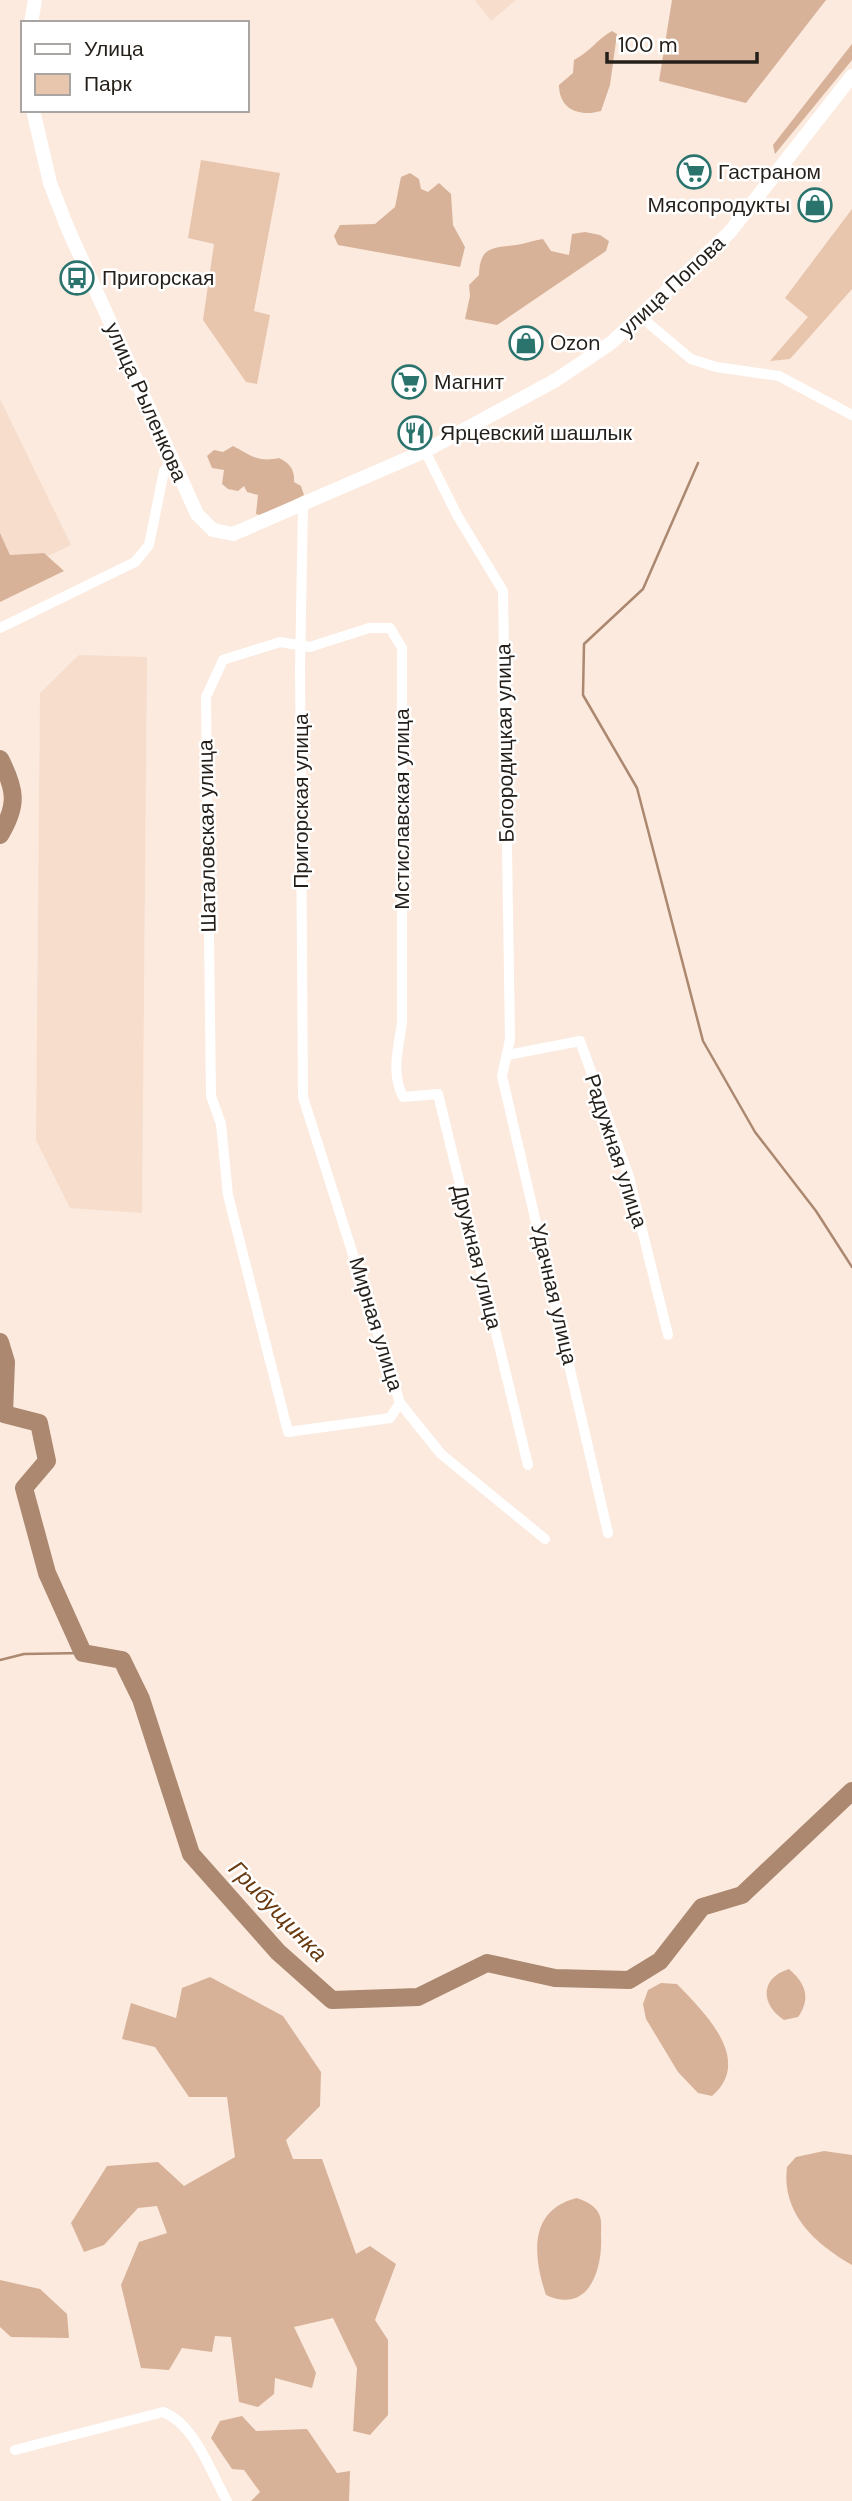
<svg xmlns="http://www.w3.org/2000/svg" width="852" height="2501" font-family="'DM Sans',sans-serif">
	<rect width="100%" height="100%" fill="#fceade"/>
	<g fill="#f6ddcc">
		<polygon points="475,0 516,0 491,21"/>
		<polygon points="0,399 71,545 48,556 44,553 10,555 0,533"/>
		<polygon points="79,655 147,657 142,1213 70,1208 36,1140 40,693"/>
	</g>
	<g fill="#e8c5ad">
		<polygon points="201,160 280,173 254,311 270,315 257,384 246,382 203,320 214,244 188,238"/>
		<polygon points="852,209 852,289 790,359 770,361 808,317 785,298"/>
	</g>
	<g fill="#d7b298">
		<polygon points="672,0 826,0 746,103 659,81"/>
		<path d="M612 31 617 34 610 85 601 111C580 117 559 110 559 85L573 73 574 60C590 52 596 40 612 31Z"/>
		<polygon points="852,44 852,60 775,154 773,145"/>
		<polygon points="410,173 419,179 421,189 428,192 439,183 451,194 453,225 465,247 460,267 338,245 334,236 340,225 375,224 395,207 401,177"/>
		<path d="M585 232 600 235 609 241 606 251 497 325 465 319 470 296 469 285 479 275C480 246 492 248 516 245 525 244 534 240 543 239L551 251 569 255 572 234Z"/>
		<path d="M233 446C249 454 257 463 279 458 289 463 295 469 294 482L301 486 304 495 264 516 256 514 258 495 247 492 244 486 238 491 228 489 222 484 224 470 212 468 207 456 214 450 223 452Z"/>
		<polygon points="0,533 10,555 44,553 64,571 0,602"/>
		<path d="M789 1969C806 1984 811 1998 798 2017L784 2020C760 2004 760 1978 789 1969Z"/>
		<polygon points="210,1977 283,2016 321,2072 320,2106 286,2140 293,2159 322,2159 356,2254 370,2246 396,2264 375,2320 388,2340 388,2415 370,2435 353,2431 357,2368 333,2318 294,2327 316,2373 312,2388 275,2378 274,2394 258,2407 239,2402 231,2337 215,2336 212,2352 182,2348 169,2370 141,2368 121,2285 139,2242 167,2233 157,2206 138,2208 104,2245 84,2252 71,2223 107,2166 158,2162 184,2186 235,2157 227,2097 189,2097 155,2047 122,2039 131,2003 176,2018 182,1988"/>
		<path d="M661 1983 677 1984C704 2012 754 2060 712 2096L698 2093 678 2072 646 2019 643 2004 648 1990Z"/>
		<path d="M824 2151 852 2155V2265C815 2244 781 2213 787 2167L796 2157Z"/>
		<path d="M577 2198C585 2201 595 2205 599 2214 602 2219 601 2229 601 2235 603 2269 589 2315 546 2295 533 2256 528 2210 577 2198Z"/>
		<polygon points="0,2280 40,2289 67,2314 69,2338 11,2337 0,2327"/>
		<polygon points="242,2416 256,2431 307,2429 337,2473 350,2471 349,2501 251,2501 260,2492 244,2470 232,2469 211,2438 220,2421"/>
	</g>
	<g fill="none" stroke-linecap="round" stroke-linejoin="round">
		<g stroke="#ab886f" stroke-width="2.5">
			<polyline points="698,463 643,589 584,644 583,695 637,788 703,1041 755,1132 816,1211 852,1267"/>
			<polyline points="0,1660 24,1654 83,1653"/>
		</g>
		<g stroke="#ab886f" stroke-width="18">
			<path d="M0 759C16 790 18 805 0 835"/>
			<polyline points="0,1342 6,1362 4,1414 39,1423 47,1461 24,1488 47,1573 83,1653 122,1660 141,1699 191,1854 278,1952 332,2000 418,1997 487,1963 555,1978 629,1980 660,1961 702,1907 742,1895 852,1791"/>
		</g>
		<g stroke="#fff" stroke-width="10">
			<polyline points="641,317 691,359 716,367 779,376 852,415"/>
			<polyline points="425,451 457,515 503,591 510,1039 502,1076 608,1533"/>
			<polyline points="303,506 300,668 303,1097 400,1403 441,1454 545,1539"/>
			<polyline points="0,628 135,562 149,545 164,471 173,461"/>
			<polyline points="507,1055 580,1041 629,1177 668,1335"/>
			<path d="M400 1403 390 1418 288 1432 228 1195 221 1124 211 1096 206 697 223 660 280 642 310 647 369 628H390L402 648V1023C398 1049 391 1073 403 1097L438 1094 528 1465"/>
			<path d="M15 2450 163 2412C195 2424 211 2473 227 2501"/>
		</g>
		<g stroke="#fff" stroke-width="14">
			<polyline points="31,23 35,0"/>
			<polyline points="33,110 50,183 68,229 197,514 213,530 233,534 425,451 556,380 611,343 729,233 852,76"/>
		</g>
	</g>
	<defs>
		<symbol id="supermarket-ring" viewBox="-11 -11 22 22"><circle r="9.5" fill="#fff" stroke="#2b746e" stroke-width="1.5"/><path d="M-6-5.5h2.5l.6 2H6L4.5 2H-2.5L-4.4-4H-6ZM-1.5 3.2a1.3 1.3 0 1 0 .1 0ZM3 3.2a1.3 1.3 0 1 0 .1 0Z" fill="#2b746e"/></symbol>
		<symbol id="shop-ring" viewBox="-11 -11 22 22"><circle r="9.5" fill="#fff" stroke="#2b746e" stroke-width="1.5"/><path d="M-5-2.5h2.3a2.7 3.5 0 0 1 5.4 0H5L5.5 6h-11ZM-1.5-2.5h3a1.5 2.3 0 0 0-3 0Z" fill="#2b746e"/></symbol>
		<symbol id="bus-ring" viewBox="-11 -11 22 22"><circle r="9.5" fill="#fff" stroke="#2b746e" stroke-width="1.5"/><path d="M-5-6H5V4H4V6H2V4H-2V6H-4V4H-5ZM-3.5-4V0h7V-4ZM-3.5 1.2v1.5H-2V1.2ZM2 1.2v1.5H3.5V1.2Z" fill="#2b746e"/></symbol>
		<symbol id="restaurant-ring" viewBox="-11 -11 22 22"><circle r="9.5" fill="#fff" stroke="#2b746e" stroke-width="1.5"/><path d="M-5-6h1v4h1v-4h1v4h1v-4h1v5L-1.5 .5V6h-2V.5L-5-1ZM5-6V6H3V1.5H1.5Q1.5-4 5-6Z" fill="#2b746e"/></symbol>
	</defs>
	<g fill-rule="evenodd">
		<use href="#supermarket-ring" x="675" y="153" width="38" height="38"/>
		<use href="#shop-ring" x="796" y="186" width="38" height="38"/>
		<use href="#bus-ring" x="58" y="259" width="38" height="38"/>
		<use href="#shop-ring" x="507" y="324" width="38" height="38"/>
		<use href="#supermarket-ring" x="390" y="363" width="38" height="38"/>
		<use href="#restaurant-ring" x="396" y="414" width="38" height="38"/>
	</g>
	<g text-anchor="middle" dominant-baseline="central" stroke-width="5" stroke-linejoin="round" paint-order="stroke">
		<g font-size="21" fill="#251f1a" stroke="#fff" text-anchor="start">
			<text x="718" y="172">Гастраном</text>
			<text x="790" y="205" text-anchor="end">Мясопродукты</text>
			<text x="102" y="278">Пригорская</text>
			<text x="550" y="343">Ozon</text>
			<text x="434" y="382">Магнит</text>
			<text x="440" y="433">Ярцевский шашлык</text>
		</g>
		<g font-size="21" fill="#251f1a" stroke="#fff">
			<text transform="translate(672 286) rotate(-43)">улица Попова</text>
			<text transform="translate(146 402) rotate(66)">улица Рыленкова</text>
			<text transform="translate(505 743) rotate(-91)">Богородицкая улица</text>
			<text transform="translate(301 801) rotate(-90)">Пригорская улица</text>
			<text transform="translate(402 809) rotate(-90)">Мстиславская улица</text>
			<text transform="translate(207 836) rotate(-91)">Шаталовская улица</text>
			<text transform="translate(616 1151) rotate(72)">Радужная улица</text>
			<text transform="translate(477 1257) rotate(76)">Дружная улица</text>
			<text transform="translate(554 1294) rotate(77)">Удачная улица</text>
			<text transform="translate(376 1324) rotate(73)">Мирная улица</text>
		</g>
		<g font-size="23" font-style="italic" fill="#69390f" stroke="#fff">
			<text transform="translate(278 1911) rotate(46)">Грибущинка</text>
		</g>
	</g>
	<rect x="21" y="21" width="228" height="91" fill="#ffffff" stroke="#a8a5a3" stroke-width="2"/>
	<rect x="35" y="44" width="35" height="10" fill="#ffffff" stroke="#a8a5a3" stroke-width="2"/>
	<text x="84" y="56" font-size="21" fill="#251f1a">Улица</text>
	<rect x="35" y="74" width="35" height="21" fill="#e8c5ad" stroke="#a8a5a3" stroke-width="2"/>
	<text x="84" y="91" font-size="21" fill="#251f1a">Парк</text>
	<path d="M607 52v10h150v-10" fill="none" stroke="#251f1a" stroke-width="3.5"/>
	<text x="618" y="52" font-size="21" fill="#251f1a" stroke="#ffffff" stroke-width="5" paint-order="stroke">100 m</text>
</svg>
